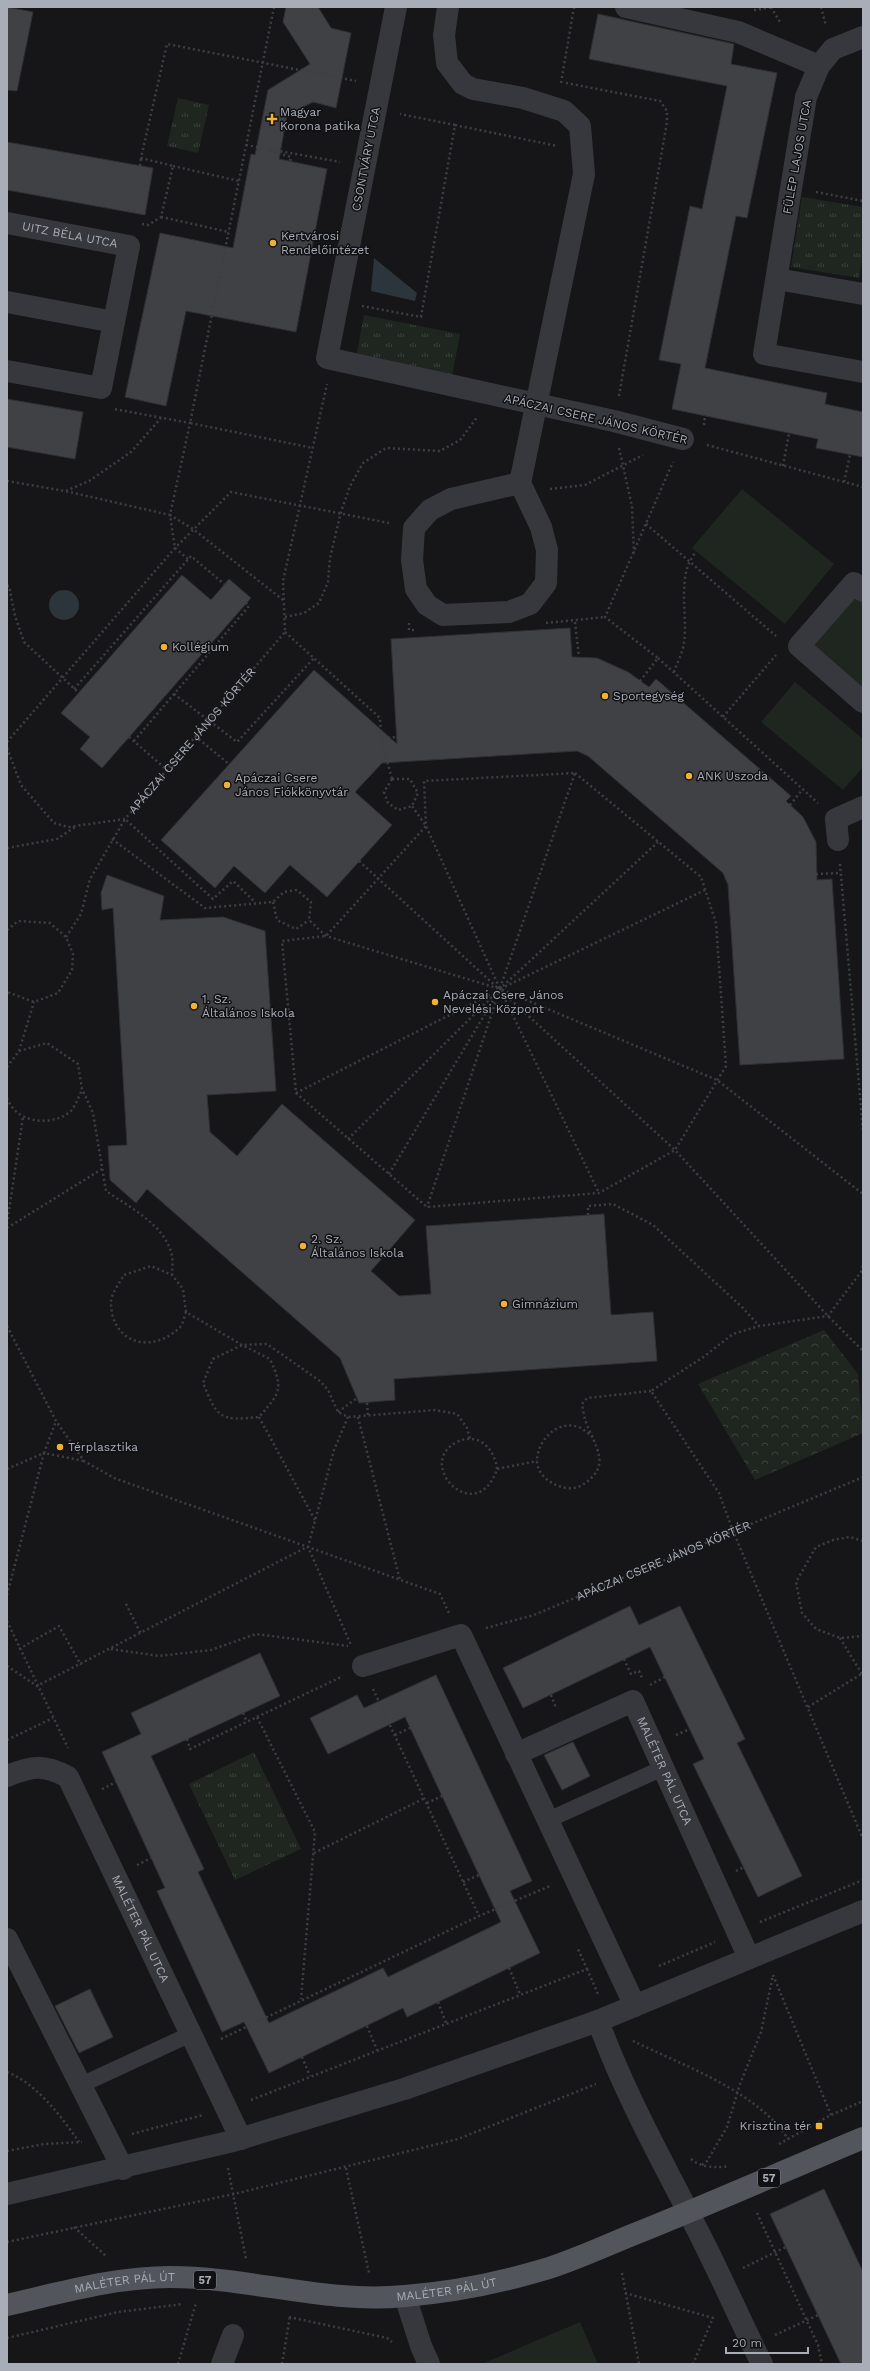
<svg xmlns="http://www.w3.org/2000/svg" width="870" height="2371" font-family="'Work Sans',sans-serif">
	<defs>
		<pattern id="grass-tufts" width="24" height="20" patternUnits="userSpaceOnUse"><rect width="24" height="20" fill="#1e261f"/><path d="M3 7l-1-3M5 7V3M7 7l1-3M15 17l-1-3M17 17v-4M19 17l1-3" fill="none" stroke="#3c433d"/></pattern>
		<pattern id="forest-crowns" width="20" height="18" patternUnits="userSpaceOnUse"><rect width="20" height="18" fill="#1e261f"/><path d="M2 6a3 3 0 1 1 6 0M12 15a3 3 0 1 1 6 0" fill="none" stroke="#3c433d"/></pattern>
	</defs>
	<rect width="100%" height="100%" fill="#161618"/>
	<g fill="url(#grass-tufts)">
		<polygon points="178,98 209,105 198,153 167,146"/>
		<polygon points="802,197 863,207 863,252 859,278 791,267"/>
		<polygon points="364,315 460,334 452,376 356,357"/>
		<polygon points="254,1752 301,1849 235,1880 189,1784"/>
	</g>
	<polygon fill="url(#forest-crowns)" points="824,1330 858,1374 863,1433 755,1480 698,1384"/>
	<g fill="#1e261f">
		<polygon points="742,489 834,564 785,624 692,548"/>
		<polygon points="857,592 863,597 863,694 808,647"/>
		<polygon points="795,682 863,739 863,767 843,790 761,722"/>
		<polygon points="580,2322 598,2364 482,2364"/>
	</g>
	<g fill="#2c353c">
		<polygon points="374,258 417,293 415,301 371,291"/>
		<circle cx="64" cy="605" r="15"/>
	</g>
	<g fill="#404145" stroke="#303034">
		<polygon points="7,7 33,12 17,91 7,90"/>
		<polygon points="286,7 318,7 331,28 351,33 336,108 313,102 287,115 279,159 327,169 296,332 186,311 166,406 125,397 160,233 233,248 251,154 255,155 268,90 310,64 283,22"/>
		<polygon points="598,14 734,44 731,64 777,73 747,218 736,216 705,368 827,393 825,404 863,412 863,457 816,448 818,439 672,409 681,364 659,360 690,206 702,209 727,86 589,59"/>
		<polygon points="7,142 153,168 145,215 7,190"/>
		<polygon points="7,399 83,412 75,459 7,447"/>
		<polygon points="182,575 211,600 229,579 251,598 102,768 80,749 90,737 61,713"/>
		<polygon points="570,628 572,657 597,658 628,672 649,687 656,679 791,796 786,801 803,817 816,842 817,880 832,879 844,1059 740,1065 728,885 723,873 588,756 577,751 382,763 355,792 392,825 327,897 290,865 265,893 234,866 215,888 161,840 314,670 397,744 391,639"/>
		<polygon points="107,875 164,896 160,920 223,917 265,931 276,1091 207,1095 210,1132 237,1156 282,1104 415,1220 371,1271 399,1296 431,1294 426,1226 604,1214 611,1315 653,1312 657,1361 394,1379 395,1400 359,1403 340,1358 147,1189 136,1203 110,1180 108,1146 127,1145 113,908 102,910 101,893"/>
		<polygon points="630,1606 639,1625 680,1606 745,1739 737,1743 802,1876 758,1897 693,1764 704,1759 650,1647 523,1708 503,1668"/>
		<polygon points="260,1653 280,1696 151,1756 204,1869 198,1872 269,2023 383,1968 388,1977 501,1922 405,1717 328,1754 310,1718 357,1695 364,1708 436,1675 532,1881 510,1891 540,1953 407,2017 403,2008 269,2073 244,2022 222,2032 157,1891 165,1888 102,1752 141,1734 131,1713"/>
		<polygon points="573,1742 590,1776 562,1790 544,1755"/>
		<polygon points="90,1989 113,2037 79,2053 55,2006"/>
		<polygon points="824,2189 863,2272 863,2364 841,2364 770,2214"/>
	</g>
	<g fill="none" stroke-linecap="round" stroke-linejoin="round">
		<g stroke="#3d3f44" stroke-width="2.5" stroke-dasharray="2 3" stroke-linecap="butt">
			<polyline points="274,7 190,423 313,448"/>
			<polyline points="771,7 780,22"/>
			<polyline points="821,7 826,26"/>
			<polyline points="754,10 773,7"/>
			<polyline points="561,83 574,7"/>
			<polyline points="566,83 660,101 667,111 667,122 619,396"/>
			<polyline points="455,125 557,146"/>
			<polyline points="246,145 340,162"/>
			<polyline points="269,150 291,157 290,161"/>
			<polyline points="140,166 141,158"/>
			<polyline points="173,166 239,181"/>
			<polyline points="816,192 863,201"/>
			<polyline points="161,217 229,232"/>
			<polyline points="142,224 148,225 161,217 173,166 141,158 167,44 356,81"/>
			<polyline points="362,306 421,317 455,125 400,114"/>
			<polyline points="704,425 705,416"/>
			<polyline points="707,445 863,487"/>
			<polyline points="619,448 632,506 634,553"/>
			<polyline points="783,466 789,433"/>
			<polyline points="7,481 65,491 170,515 190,423 114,409"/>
			<polyline points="844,482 850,455"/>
			<polyline points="550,489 585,485 643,455"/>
			<polyline points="66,491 89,481 131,452 161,418"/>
			<polyline points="646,524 776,636"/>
			<polyline points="188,559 175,548 170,515 193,529 283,600"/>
			<polyline points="7,586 9,586 15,616 24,642 79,693"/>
			<polyline points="285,617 304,613 319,603 328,582 330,558 341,512 350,486 363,463 386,448 440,451 460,440 478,416"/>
			<polyline points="575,622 579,657"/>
			<polyline points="409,623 409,630 417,630"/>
			<polyline points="546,623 605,617"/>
			<polyline points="285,632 380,718 381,738 397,737"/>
			<polyline points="658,658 818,803"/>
			<path d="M674 672C677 663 683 652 684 643 688 614 676 575 696 552"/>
			<polyline points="640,681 658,658 605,617 673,462"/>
			<polyline points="74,689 191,556 224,584"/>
			<polyline points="174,694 237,742 314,658"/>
			<polyline points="723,717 776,655"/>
			<polyline points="195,736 229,764"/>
			<polyline points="129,737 167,770"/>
			<polyline points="381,738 392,779"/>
			<polyline points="134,741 249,606 246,603"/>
			<polyline points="7,742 175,548 231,492 389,523"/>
			<path id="s1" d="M7 748 21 785 54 823 68 827 125 819 285 632 283 581 327 384"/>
			<polygon points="575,773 701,877 716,923 726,1066 675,1150 599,1193 427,1207 296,1093 282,941 326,936 426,826 424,781"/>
			<polygon points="392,779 410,779 418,793 412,806 398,810 388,803 384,792"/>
			<polyline points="790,805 802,790"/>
			<polyline points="112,839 205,908 273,902 284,892 297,890 311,902 309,920 326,936 500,989 426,826 412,806"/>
			<polyline points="7,848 57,839 75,827"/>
			<polyline points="359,861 675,1150 828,1316 863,1351"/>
			<polyline points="840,864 863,1131"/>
			<polyline points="816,874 841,873"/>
			<polyline points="705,890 500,989 717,1080 863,1194"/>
			<polyline points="273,902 277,920 296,929 309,920"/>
			<polyline points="7,930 18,921 50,923 66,937 73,954 72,970 58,993 34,1002 7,992"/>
			<polyline points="66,937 81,914 90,879 125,819 213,899 233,881 255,902"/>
			<polyline points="503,986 658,842"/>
			<polyline points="500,988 575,773"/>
			<polyline points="501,991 599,1193"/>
			<polyline points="19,1051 34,1002"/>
			<path d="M7 1067 19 1051 47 1043 78 1064 82 1089 93 1113 106 1191C129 1207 166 1225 172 1256 173 1262 172 1269 172 1275"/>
			<polyline points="296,1093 499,990"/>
			<path d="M7 1098C16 1123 50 1127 70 1112 75 1107 79 1096 82 1090"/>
			<polyline points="348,1139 496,993"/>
			<polyline points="389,1174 500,989 427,1207"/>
			<polyline points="588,1215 588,1206 613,1204 653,1225 743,1308 759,1326"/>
			<polyline points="7,1224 23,1117"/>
			<polyline points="7,1228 102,1169"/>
			<polyline points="863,1266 861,1272 828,1316 759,1326 733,1334 702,1358 651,1391 719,1493 733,1531 863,1839"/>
			<path d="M186 1312C184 1317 183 1325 179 1328 151 1355 111 1343 111 1302 111 1294 120 1282 124 1275L151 1266 172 1275 183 1289 186 1312 242 1345 270 1359C284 1389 280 1393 259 1417 220 1421 218 1419 203 1383L213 1359 242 1345 267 1344 320 1381 328 1390 338 1412 348 1417 435 1410 457 1414 467 1428 470 1439"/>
			<polyline points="7,1326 56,1421 84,1461 114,1478 440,1594 449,1613"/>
			<polyline points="367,1403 368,1416"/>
			<polyline points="338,1412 357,1398"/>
			<polyline points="259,1417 315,1520"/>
			<polyline points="348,1417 334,1450 308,1547 351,1645"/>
			<polyline points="358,1417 400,1580"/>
			<path d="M593 1437C589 1434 585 1431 581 1428 559 1418 538 1439 537 1460 536 1480 567 1495 582 1485 613 1466 595 1447 586 1422 584 1417 583 1410 582 1404L587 1398 651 1391"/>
			<polyline points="7,1469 44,1453 56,1421"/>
			<path d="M497 1469C495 1450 479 1431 457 1442 413 1464 477 1529 497 1469L537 1461"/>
			<polyline points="863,1541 850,1537 833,1540 816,1547 796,1582 802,1613 816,1629 840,1638 863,1636"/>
			<polyline points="7,1595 44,1453 84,1461"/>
			<polyline points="126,1604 141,1634"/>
			<polyline points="7,1621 68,1748"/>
			<path id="s2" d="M486 1628 534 1615 863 1477"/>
			<polyline points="840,1638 862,1674"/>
			<polyline points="19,1649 59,1626 81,1665"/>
			<polyline points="111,1649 159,1656 211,1650 256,1634 348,1646"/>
			<polyline points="624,1659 631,1674 639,1671 642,1678"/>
			<polyline points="7,1666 37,1686 307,1547"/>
			<polyline points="650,1685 665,1677"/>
			<polyline points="373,1689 479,1916"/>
			<polyline points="551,1695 556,1708"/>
			<polyline points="808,1707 863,1673"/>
			<polyline points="243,1713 247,1722"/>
			<polyline points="257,1717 341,1677"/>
			<polyline points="395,1735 410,1728"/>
			<polyline points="676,1735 690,1729"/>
			<polyline points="187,1739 190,1749 257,1717 315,1832 301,1999"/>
			<polyline points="7,1740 53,1718"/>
			<polyline points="102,1789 116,1782"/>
			<polyline points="427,1803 442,1796"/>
			<polyline points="314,1853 425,1798"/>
			<polyline points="137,1865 151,1858"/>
			<polyline points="736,1871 744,1867"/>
			<polyline points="463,1882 479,1875"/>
			<polyline points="760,1922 863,1880"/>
			<polyline points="659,1966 715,1942"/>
			<polyline points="509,1968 520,1994"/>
			<polyline points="587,1969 598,1994"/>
			<polyline points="773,1975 831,2115"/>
			<polyline points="438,2002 446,2023"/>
			<polyline points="367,2026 377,2050"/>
			<polyline points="221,2039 479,1916 550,1886"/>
			<path d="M633 2041C684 2066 757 2091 788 2139"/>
			<polyline points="302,2057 310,2076"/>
			<path d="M7 2072C37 2084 61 2116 79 2142"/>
			<polyline points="251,2100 587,1969 577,1947"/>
			<polyline points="132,2134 203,2115"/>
			<polyline points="779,2144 831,2115 863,2101"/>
			<polyline points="7,2151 44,2144 82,2142"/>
			<path d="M691 2159C701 2168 717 2168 729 2166"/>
			<polyline points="702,2165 707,2161 727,2127 740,2084 761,2032 773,1975"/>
			<polyline points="228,2168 246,2259"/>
			<polyline points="346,2168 369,2273"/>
			<polyline points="757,2213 818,2345 822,2364"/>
			<polyline points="74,2227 107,2257"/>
			<polyline points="7,2242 234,2194 458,2139 596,2084"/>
			<polyline points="743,2268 786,2247"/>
			<polyline points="622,2273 639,2364"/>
			<polyline points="625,2293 713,2318 693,2364"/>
			<polyline points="289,2317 387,2338 392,2342"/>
			<polyline points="775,2335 818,2315"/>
			<polyline points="7,2338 118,2312 183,2304"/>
			<polyline points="178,2364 196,2303"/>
			<polyline points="282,2364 290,2316"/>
		</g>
		<g stroke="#37383d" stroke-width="16">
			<polyline points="548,1820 663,1768"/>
			<polyline points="81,2085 191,2034"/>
		</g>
		<g stroke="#37383d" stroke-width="22">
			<polyline points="396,7 327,358 614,421 683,439"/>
			<polyline points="448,7 444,35 447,63 463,84 473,89 523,98 564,111 580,126 584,174 520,483 541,527 547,550 546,583 530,604 509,612 443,615 427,605 416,589 412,560 414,528 430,510 451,499 520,483"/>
			<polyline points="626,7 738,32 819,66"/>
			<polyline points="863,37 833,49 819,66 806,97 764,354 863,372"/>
			<path id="s3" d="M7 223 129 246 101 388 7 371"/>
			<polyline points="777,279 863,294"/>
			<polyline points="7,302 114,322"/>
			<polyline points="863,591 854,583 799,646 863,702"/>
			<polyline points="838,840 836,819 863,807"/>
			<polyline points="363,1666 461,1635 635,2006"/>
			<path id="s4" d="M516 1754 633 1701 749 1958"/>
			<path id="s5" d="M7 1776C32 1766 43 1764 68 1777L241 2139"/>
			<polyline points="7,1939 123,2169"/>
			<path d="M598 2021C627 2100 667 2169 704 2243 724 2283 742 2324 762 2364"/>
			<polyline points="7,2194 233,2141 404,2089 598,2021 863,1911"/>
			<polyline points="405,2296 421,2346 429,2364"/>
			<polyline points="222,2364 233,2335"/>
		</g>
		<path stroke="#53555c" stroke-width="22" id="s6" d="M7 2305C60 2293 115 2277 170 2277 249 2277 325 2304 405 2296 453 2292 503 2282 549 2268 577 2259 605 2246 632 2235 710 2204 786 2170 863 2138"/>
	</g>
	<g fill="#f2b134" stroke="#111113" stroke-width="1.5">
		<path d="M270 113h4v4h4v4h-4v4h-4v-4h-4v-4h4z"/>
		<circle cx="273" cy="243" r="4"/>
		<circle cx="164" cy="647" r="4"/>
		<circle cx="605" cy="696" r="4"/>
		<circle cx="689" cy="776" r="4"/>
		<circle cx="227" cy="785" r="4"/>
		<circle cx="435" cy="1002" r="4"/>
		<circle cx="194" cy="1006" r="4"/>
		<circle cx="303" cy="1246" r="4"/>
		<circle cx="504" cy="1304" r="4"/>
		<circle cx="60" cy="1447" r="4"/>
		<rect x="815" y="2122" width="8" height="8" rx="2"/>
	</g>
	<g text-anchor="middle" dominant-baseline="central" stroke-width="3" stroke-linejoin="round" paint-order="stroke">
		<g fill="#111113" stroke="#7b7e86" stroke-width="1">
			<rect x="758" y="2169" width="22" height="18" rx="3"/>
			<rect x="194" y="2271" width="22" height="18" rx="3"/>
		</g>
		<g font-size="11" font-weight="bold" fill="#a8adb8">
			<text x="769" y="2178">57</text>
			<text x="205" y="2280">57</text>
		</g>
		<g font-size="12" fill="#a8adb8" stroke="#111113" text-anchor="start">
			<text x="280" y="112">Magyar<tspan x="280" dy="14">Korona patika</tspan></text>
			<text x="281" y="236">Kertvárosi<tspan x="281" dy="14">Rendelőintézet</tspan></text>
			<text x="172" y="647">Kollégium</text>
			<text x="613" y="696">Sportegység</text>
			<text x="697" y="776">ANK Uszoda</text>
			<text x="235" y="778">Apáczai Csere<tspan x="235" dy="14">János Fiókkönyvtár</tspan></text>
			<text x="443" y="995">Apáczai Csere János<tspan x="443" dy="14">Nevelési Központ</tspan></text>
			<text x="202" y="999">1. Sz.<tspan x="202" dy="14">Általános Iskola</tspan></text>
			<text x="311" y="1239">2. Sz.<tspan x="311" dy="14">Általános Iskola</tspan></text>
			<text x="512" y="1304">Gimnázium</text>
			<text x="68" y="1447">Térplasztika</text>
			<text x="811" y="2126" text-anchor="end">Krisztina tér</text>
		</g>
		<g font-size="12" fill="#a8adb8" stroke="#111113">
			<text transform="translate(797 157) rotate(-80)">FÜLEP LAJOS UTCA</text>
			<text transform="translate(366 159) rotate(-79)">CSONTVÁRY UTCA</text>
			<text stroke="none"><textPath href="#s3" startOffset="64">UITZ BÉLA UTCA</textPath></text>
			<text transform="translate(596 419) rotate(13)">APÁCZAI CSERE JÁNOS KÖRTÉR</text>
			<text stroke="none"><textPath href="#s1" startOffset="265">APÁCZAI CSERE JÁNOS KÖRTÉR</textPath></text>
			<text stroke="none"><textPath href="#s2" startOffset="190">APÁCZAI CSERE JÁNOS KÖRTÉR</textPath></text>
			<text stroke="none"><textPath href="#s4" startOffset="205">MALÉTER PÁL UTCA</textPath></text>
			<text stroke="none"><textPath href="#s5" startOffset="232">MALÉTER PÁL UTCA</textPath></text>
			<text stroke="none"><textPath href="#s6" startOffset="120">MALÉTER PÁL ÚT</textPath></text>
			<text stroke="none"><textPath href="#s6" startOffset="444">MALÉTER PÁL ÚT</textPath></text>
		</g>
	</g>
	<rect width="870" height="2371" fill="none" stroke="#a8adb8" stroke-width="16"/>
	<path d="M726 2347v6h82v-6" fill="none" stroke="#a8adb8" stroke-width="2"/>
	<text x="732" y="2347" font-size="12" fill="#a8adb8" stroke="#111113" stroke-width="3" paint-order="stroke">20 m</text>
</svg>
